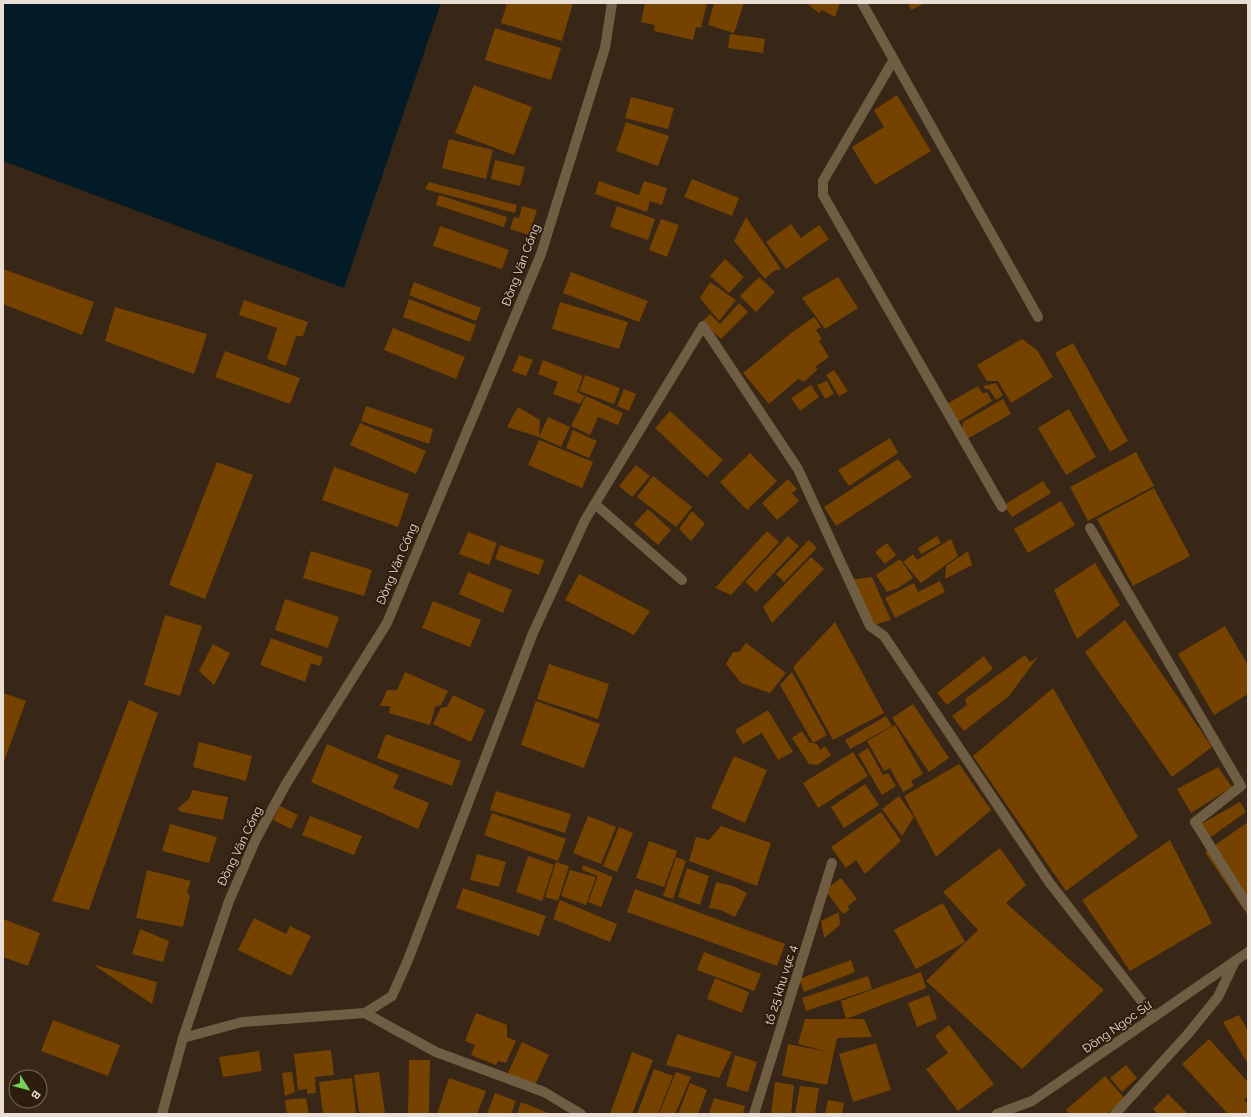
<svg xmlns="http://www.w3.org/2000/svg" width="1251" height="1117" font-family="Raleway,sans-serif">
	<rect width="100%" height="100%" fill="#382616"/>
	<polygon fill="#031b27" points="3,3 441,3 344,288 3,161"/>
	<g fill="#754200">
		<polygon points="507,3 573,3 562,41 501,23"/>
		<polygon points="645,3 707,3 701,28 696,27 693,40 654,31 655,25 641,22"/>
		<polygon points="714,3 744,3 734,33 708,25"/>
		<polygon points="806,3 840,3 835,17 822,10 819,13"/>
		<polygon points="908,3 925,3 911,10"/>
		<polygon points="495,28 561,48 551,80 485,60"/>
		<polygon points="730,34 765,39 763,53 728,48"/>
		<polygon points="474,85 532,107 514,155 455,133"/>
		<polygon points="897,95 931,151 875,185 852,147 884,127 874,110"/>
		<polygon points="631,97 674,108 668,129 625,118"/>
		<polygon points="626,122 669,136 658,166 616,151"/>
		<polygon points="449,139 493,150 486,179 442,168"/>
		<polygon points="495,160 525,167 520,186 491,179"/>
		<polygon points="692,179 739,198 732,216 684,197"/>
		<polygon points="599,181 639,195 644,181 667,188 662,205 650,201 647,212 595,194"/>
		<polygon points="429,182 517,205 515,213 425,189"/>
		<polygon points="439,195 507,217 504,227 436,205"/>
		<polygon points="522,206 537,210 529,235 510,229 514,217 519,218"/>
		<polygon points="617,206 655,219 648,240 610,227"/>
		<polygon points="746,217 781,269 774,271 765,279 734,241"/>
		<polygon points="661,219 679,225 667,257 649,250"/>
		<polygon points="791,224 801,238 819,225 829,239 786,269 766,242"/>
		<polygon points="440,226 509,250 502,269 433,246"/>
		<polygon points="725,259 744,277 729,293 710,276"/>
		<polygon points="3,269 94,302 82,335 3,304"/>
		<polygon points="571,272 648,301 639,322 563,293"/>
		<polygon points="759,277 775,292 756,312 740,296"/>
		<polygon points="838,277 858,308 825,329 802,298"/>
		<polygon points="414,282 481,308 476,321 409,295"/>
		<polygon points="710,282 736,300 719,321 700,298"/>
		<polygon points="409,299 476,325 470,342 403,317"/>
		<polygon points="244,300 308,322 303,336 296,336 286,366 267,359 277,328 239,315"/>
		<polygon points="560,302 628,322 619,349 552,329"/>
		<polygon points="739,303 748,312 721,339 702,322 710,314 720,324"/>
		<polygon points="115,307 207,334 194,374 105,341"/>
		<polygon points="814,317 821,327 816,330 822,339 819,341 829,357 815,367 818,369 804,382 798,379 769,404 743,373 791,333"/>
		<polygon points="393,328 465,357 456,379 384,350"/>
		<polygon points="1022,339 1037,350 1053,377 1011,403 998,381 987,381 977,365"/>
		<polygon points="1073,343 1128,441 1110,452 1055,353"/>
		<polygon points="225,351 300,378 290,404 215,377"/>
		<polygon points="519,355 533,360 526,376 512,371"/>
		<polygon points="543,360 583,376 577,392 585,396 580,404 553,394 558,382 538,374"/>
		<polygon points="834,370 848,391 839,396 826,375"/>
		<polygon points="585,375 620,388 614,404 579,391"/>
		<polygon points="827,381 834,394 825,399 817,385"/>
		<polygon points="996,383 1003,395 996,400 989,389 985,389 983,386"/>
		<polygon points="811,385 819,397 800,411 791,398"/>
		<polygon points="978,386 983,394 987,392 992,401 958,422 947,404"/>
		<polygon points="624,389 636,394 629,411 617,406"/>
		<polygon points="586,396 623,413 618,425 598,417 590,435 571,426"/>
		<polygon points="1003,399 1011,414 967,439 962,429 963,422"/>
		<polygon points="366,406 433,429 429,444 361,421"/>
		<polygon points="518,407 540,420 539,437 548,417 570,427 561,447 539,437 507,427"/>
		<polygon points="1069,409 1096,457 1066,475 1038,428"/>
		<polygon points="670,411 723,460 707,477 655,428"/>
		<polygon points="360,423 426,451 416,474 350,445"/>
		<polygon points="573,430 597,441 589,458 566,448"/>
		<polygon points="890,438 898,453 849,486 838,470"/>
		<polygon points="539,440 593,462 582,488 528,465"/>
		<polygon points="1136,452 1154,486 1088,521 1070,487"/>
		<polygon points="750,453 777,481 747,510 720,482"/>
		<polygon points="898,459 912,477 836,526 824,507"/>
		<polygon points="217,462 253,475 205,599 169,585"/>
		<polygon points="636,465 650,476 632,497 619,486"/>
		<polygon points="334,467 409,494 398,527 322,500"/>
		<polygon points="653,476 692,507 676,527 637,497"/>
		<polygon points="788,479 797,489 792,493 799,501 777,520 762,503"/>
		<polygon points="1043,481 1051,493 1012,517 1004,505"/>
		<polygon points="1154,488 1190,556 1133,586 1097,519"/>
		<polygon points="1061,501 1075,525 1028,553 1014,529"/>
		<polygon points="648,509 671,530 658,545 634,524"/>
		<polygon points="692,511 705,524 691,541 679,529"/>
		<polygon points="767,531 779,542 731,595 715,588"/>
		<polygon points="468,532 497,543 489,565 459,554"/>
		<polygon points="788,536 799,546 756,592 745,582"/>
		<polygon points="937,536 941,543 921,554 918,548"/>
		<polygon points="951,539 958,556 921,583 903,562 913,554 917,560"/>
		<polygon points="809,540 817,548 784,582 776,574"/>
		<polygon points="887,543 896,555 885,564 875,552"/>
		<polygon points="500,545 544,560 539,575 495,559"/>
		<polygon points="311,551 372,570 364,596 303,578"/>
		<polygon points="968,551 972,565 945,579 946,566"/>
		<polygon points="811,557 824,569 772,623 763,607"/>
		<polygon points="900,559 913,578 898,588 887,592 876,575"/>
		<polygon points="1095,563 1120,605 1077,639 1054,590"/>
		<polygon points="468,572 512,590 503,613 459,594"/>
		<polygon points="579,574 650,611 634,635 565,600"/>
		<polygon points="872,577 891,620 870,626 848,580"/>
		<polygon points="940,581 945,592 895,618 885,598 914,583 918,592"/>
		<polygon points="285,599 339,617 328,648 275,630"/>
		<polygon points="433,601 481,620 470,647 422,628"/>
		<polygon points="165,615 202,626 180,696 144,685"/>
		<polygon points="1125,620 1212,747 1172,777 1085,652"/>
		<polygon points="835,622 884,713 833,740 793,667"/>
		<polygon points="1225,626 1248,665 1248,694 1214,715 1178,654"/>
		<polygon points="271,638 323,657 320,666 311,663 305,682 260,665"/>
		<polygon points="746,643 786,673 770,693 741,683 726,664 733,652 739,652"/>
		<polygon points="213,644 230,653 214,685 199,671"/>
		<polygon points="1025,655 1030,662 1038,657 1009,696 964,731 952,716 967,705 965,699"/>
		<polygon points="984,656 993,669 947,705 937,693"/>
		<polygon points="549,664 609,684 598,719 537,699"/>
		<polygon points="405,672 448,691 441,705 435,707 430,725 389,713 390,706 380,706 387,690 397,690"/>
		<polygon points="792,672 827,735 813,743 817,744 820,750 825,746 831,755 818,765 809,764 792,738 802,731 810,743 813,743 780,685"/>
		<polygon points="1053,688 1138,837 1066,891 973,756"/>
		<polygon points="3,693 26,701 3,764"/>
		<polygon points="453,695 485,710 471,742 433,724 441,708 447,707"/>
		<polygon points="129,700 158,713 89,910 52,901"/>
		<polygon points="536,701 600,724 584,768 521,745"/>
		<polygon points="913,704 949,758 929,772 892,718"/>
		<polygon points="768,710 793,752 778,760 762,733 743,744 735,730"/>
		<polygon points="886,716 892,726 850,749 845,740"/>
		<polygon points="895,725 923,774 911,781 914,786 903,792 890,768 884,771 867,741"/>
		<polygon points="386,734 461,761 452,786 377,758"/>
		<polygon points="199,742 252,756 246,781 193,767"/>
		<polygon points="327,744 399,775 393,788 429,803 418,829 311,782"/>
		<polygon points="868,748 883,775 888,773 896,786 882,795 858,754"/>
		<polygon points="853,752 868,776 818,808 803,783"/>
		<polygon points="734,756 767,770 745,823 711,808"/>
		<polygon points="959,764 991,810 936,857 904,796"/>
		<polygon points="1218,767 1232,787 1191,813 1177,789"/>
		<polygon points="865,784 879,805 844,828 831,807"/>
		<polygon points="192,790 228,797 223,820 182,812 177,809 190,798"/>
		<polygon points="496,791 571,814 565,833 490,810"/>
		<polygon points="899,796 914,817 902,836 882,809"/>
		<polygon points="1240,802 1246,812 1208,839 1199,825"/>
		<polygon points="280,806 298,815 291,829 273,820"/>
		<polygon points="881,812 901,841 865,874 856,860 846,868 831,847"/>
		<polygon points="492,813 566,839 558,861 484,835"/>
		<polygon points="310,816 362,836 354,855 302,835"/>
		<polygon points="588,816 616,827 601,864 573,853"/>
		<polygon points="1248,822 1248,916 1205,852"/>
		<polygon points="170,824 217,837 209,863 162,851"/>
		<polygon points="721,826 771,843 757,886 689,861 696,837 709,840"/>
		<polygon points="619,827 633,833 617,872 603,866"/>
		<polygon points="1170,840 1212,923 1130,971 1082,900"/>
		<polygon points="649,841 677,851 664,887 636,878"/>
		<polygon points="1000,848 1026,885 1006,903 1104,990 1022,1069 926,981 983,925 978,930 943,892"/>
		<polygon points="477,854 506,862 499,887 470,880"/>
		<polygon points="528,856 554,865 542,901 516,892"/>
		<polygon points="676,857 686,861 673,899 663,896"/>
		<polygon points="556,862 569,866 558,901 545,897"/>
		<polygon points="583,865 613,877 601,907 588,902 598,876 582,870"/>
		<polygon points="687,868 709,876 700,905 678,897"/>
		<polygon points="147,870 191,881 187,892 190,896 183,927 136,918"/>
		<polygon points="570,870 596,877 586,905 561,896"/>
		<polygon points="841,878 857,899 848,906 849,910 843,914 825,890"/>
		<polygon points="716,882 733,886 747,893 735,917 721,910 709,908"/>
		<polygon points="463,888 546,916 539,936 456,908"/>
		<polygon points="635,889 785,944 777,966 627,912"/>
		<polygon points="560,900 617,924 610,942 553,919"/>
		<polygon points="943,903 965,942 916,969 894,930"/>
		<polygon points="839,912 840,925 824,938 821,921"/>
		<polygon points="254,918 286,934 290,926 311,936 291,976 238,950"/>
		<polygon points="3,919 40,933 28,966 3,957"/>
		<polygon points="140,929 169,941 163,962 132,954"/>
		<polygon points="704,952 761,974 754,991 697,970"/>
		<polygon points="851,960 855,972 804,992 799,979"/>
		<polygon points="95,965 157,982 152,1004 95,966"/>
		<polygon points="921,972 926,988 846,1019 841,1001"/>
		<polygon points="868,976 872,989 806,1011 802,998"/>
		<polygon points="715,978 749,992 742,1013 707,999"/>
		<polygon points="929,995 937,1019 917,1027 908,1003"/>
		<polygon points="476,1013 507,1025 507,1037 516,1041 506,1063 498,1061 496,1065 471,1055 475,1045 465,1041"/>
		<polygon points="1239,1015 1248,1031 1248,1064 1223,1022"/>
		<polygon points="805,1019 864,1019 872,1037 837,1038 827,1085 782,1076 788,1044 829,1052 798,1044"/>
		<polygon points="53,1020 120,1045 108,1076 41,1051"/>
		<polygon points="949,1025 994,1084 958,1111 926,1069 948,1053 935,1036"/>
		<polygon points="677,1034 732,1052 719,1078 666,1065"/>
		<polygon points="1209,1039 1248,1082 1248,1096 1244,1100 1248,1103 1248,1114 1228,1114 1182,1064"/>
		<polygon points="522,1042 549,1055 534,1087 507,1075"/>
		<polygon points="876,1043 891,1090 853,1102 839,1054"/>
		<polygon points="331,1050 334,1075 315,1077 316,1093 307,1094 307,1089 298,1090 294,1054"/>
		<polygon points="259,1051 262,1071 223,1077 219,1057"/>
		<polygon points="632,1052 653,1060 632,1114 610,1114"/>
		<polygon points="735,1055 757,1062 748,1092 726,1086"/>
		<polygon points="409,1060 430,1060 429,1114 408,1114"/>
		<polygon points="1126,1065 1137,1078 1122,1092 1110,1078"/>
		<polygon points="654,1069 673,1076 658,1114 637,1114"/>
		<polygon points="292,1072 295,1092 285,1096 282,1073"/>
		<polygon points="379,1072 385,1113 365,1114 359,1112 354,1075"/>
		<polygon points="676,1072 691,1077 675,1114 659,1114"/>
		<polygon points="1105,1076 1125,1099 1107,1114 1070,1114 1066,1110"/>
		<polygon points="352,1078 356,1114 323,1114 319,1082"/>
		<polygon points="449,1078 486,1091 477,1114 437,1114"/>
		<polygon points="775,1082 794,1085 791,1114 771,1114"/>
		<polygon points="690,1083 707,1090 698,1114 678,1114"/>
		<polygon points="800,1086 819,1088 815,1114 795,1114"/>
		<polygon points="495,1093 516,1101 511,1114 487,1114"/>
		<polygon points="1168,1094 1188,1114 1158,1114 1153,1109"/>
		<polygon points="306,1098 309,1114 287,1114 285,1100"/>
		<polygon points="714,1098 745,1106 743,1114 709,1114"/>
		<polygon points="828,1100 844,1103 842,1114 825,1114"/>
		<polygon points="521,1102 551,1114 517,1114"/>
	</g>
	<g fill="none" stroke-linecap="round" stroke-linejoin="round">
		<g stroke="#6f5d44" stroke-width="10">
			<polyline points="595,504 682,580"/>
			<polyline points="754,1114 832,863"/>
		</g>
		<g stroke="#6f5d44" stroke-width="10">
			<polyline points="862,3 1038,317"/>
			<polyline points="893,61 823,181 823,195 1002,507"/>
			<polyline points="1090,528 1241,786 1195,822 1248,906"/>
			<polyline points="365,1013 436,1052 544,1092 581,1114"/>
			<polyline points="183,1038 242,1022 365,1013 392,996 408,960 533,633 585,520 703,326 798,469 870,626 884,636 1049,882 1154,1017"/>
			<polyline points="997,1114 1032,1101 1248,952"/>
			<polyline points="1115,1114 1187,1035 1218,997 1234,963"/>
		</g>
		<polyline stroke="#6f5d44" stroke-width="10" points="162,1114 183,1038 229,901 256,839 286,784 387,623 541,254 605,48 612,3"/>
	</g>
	<g text-anchor="middle" dominant-baseline="central" stroke-width="4" stroke-linejoin="round" paint-order="stroke">
		<g font-size="12" fill="#e9ded3" stroke="#2d1d0c">
			<text transform="translate(521 265) rotate(-69)">Đồng Văn Cống</text>
			<text transform="translate(397 564) rotate(-67)">Đồng Văn Cống</text>
			<text transform="translate(240 846) rotate(-64)">Đồng Văn Cống</text>
			<text transform="translate(781 985) rotate(-73)">tổ 25 khu vực 4</text>
			<text transform="translate(1117 1027) rotate(-35)">Đồng Ngọc Sứ</text>
		</g>
	</g>
	<rect width="1251" height="1117" fill="none" stroke="#e9ded3" stroke-width="8"/>
	<g transform="translate(28 1089) rotate(126)"><circle r="19" fill="#2d1d0c" stroke="#786a5c"/>
	<path d="M0-3L7 15L0 10L-7 15Z" fill="#78d158"/>
	<text y="-6" font-size="11" font-weight="bold" text-anchor="middle" fill="#e9ded3">B</text>
	</g>
</svg>
